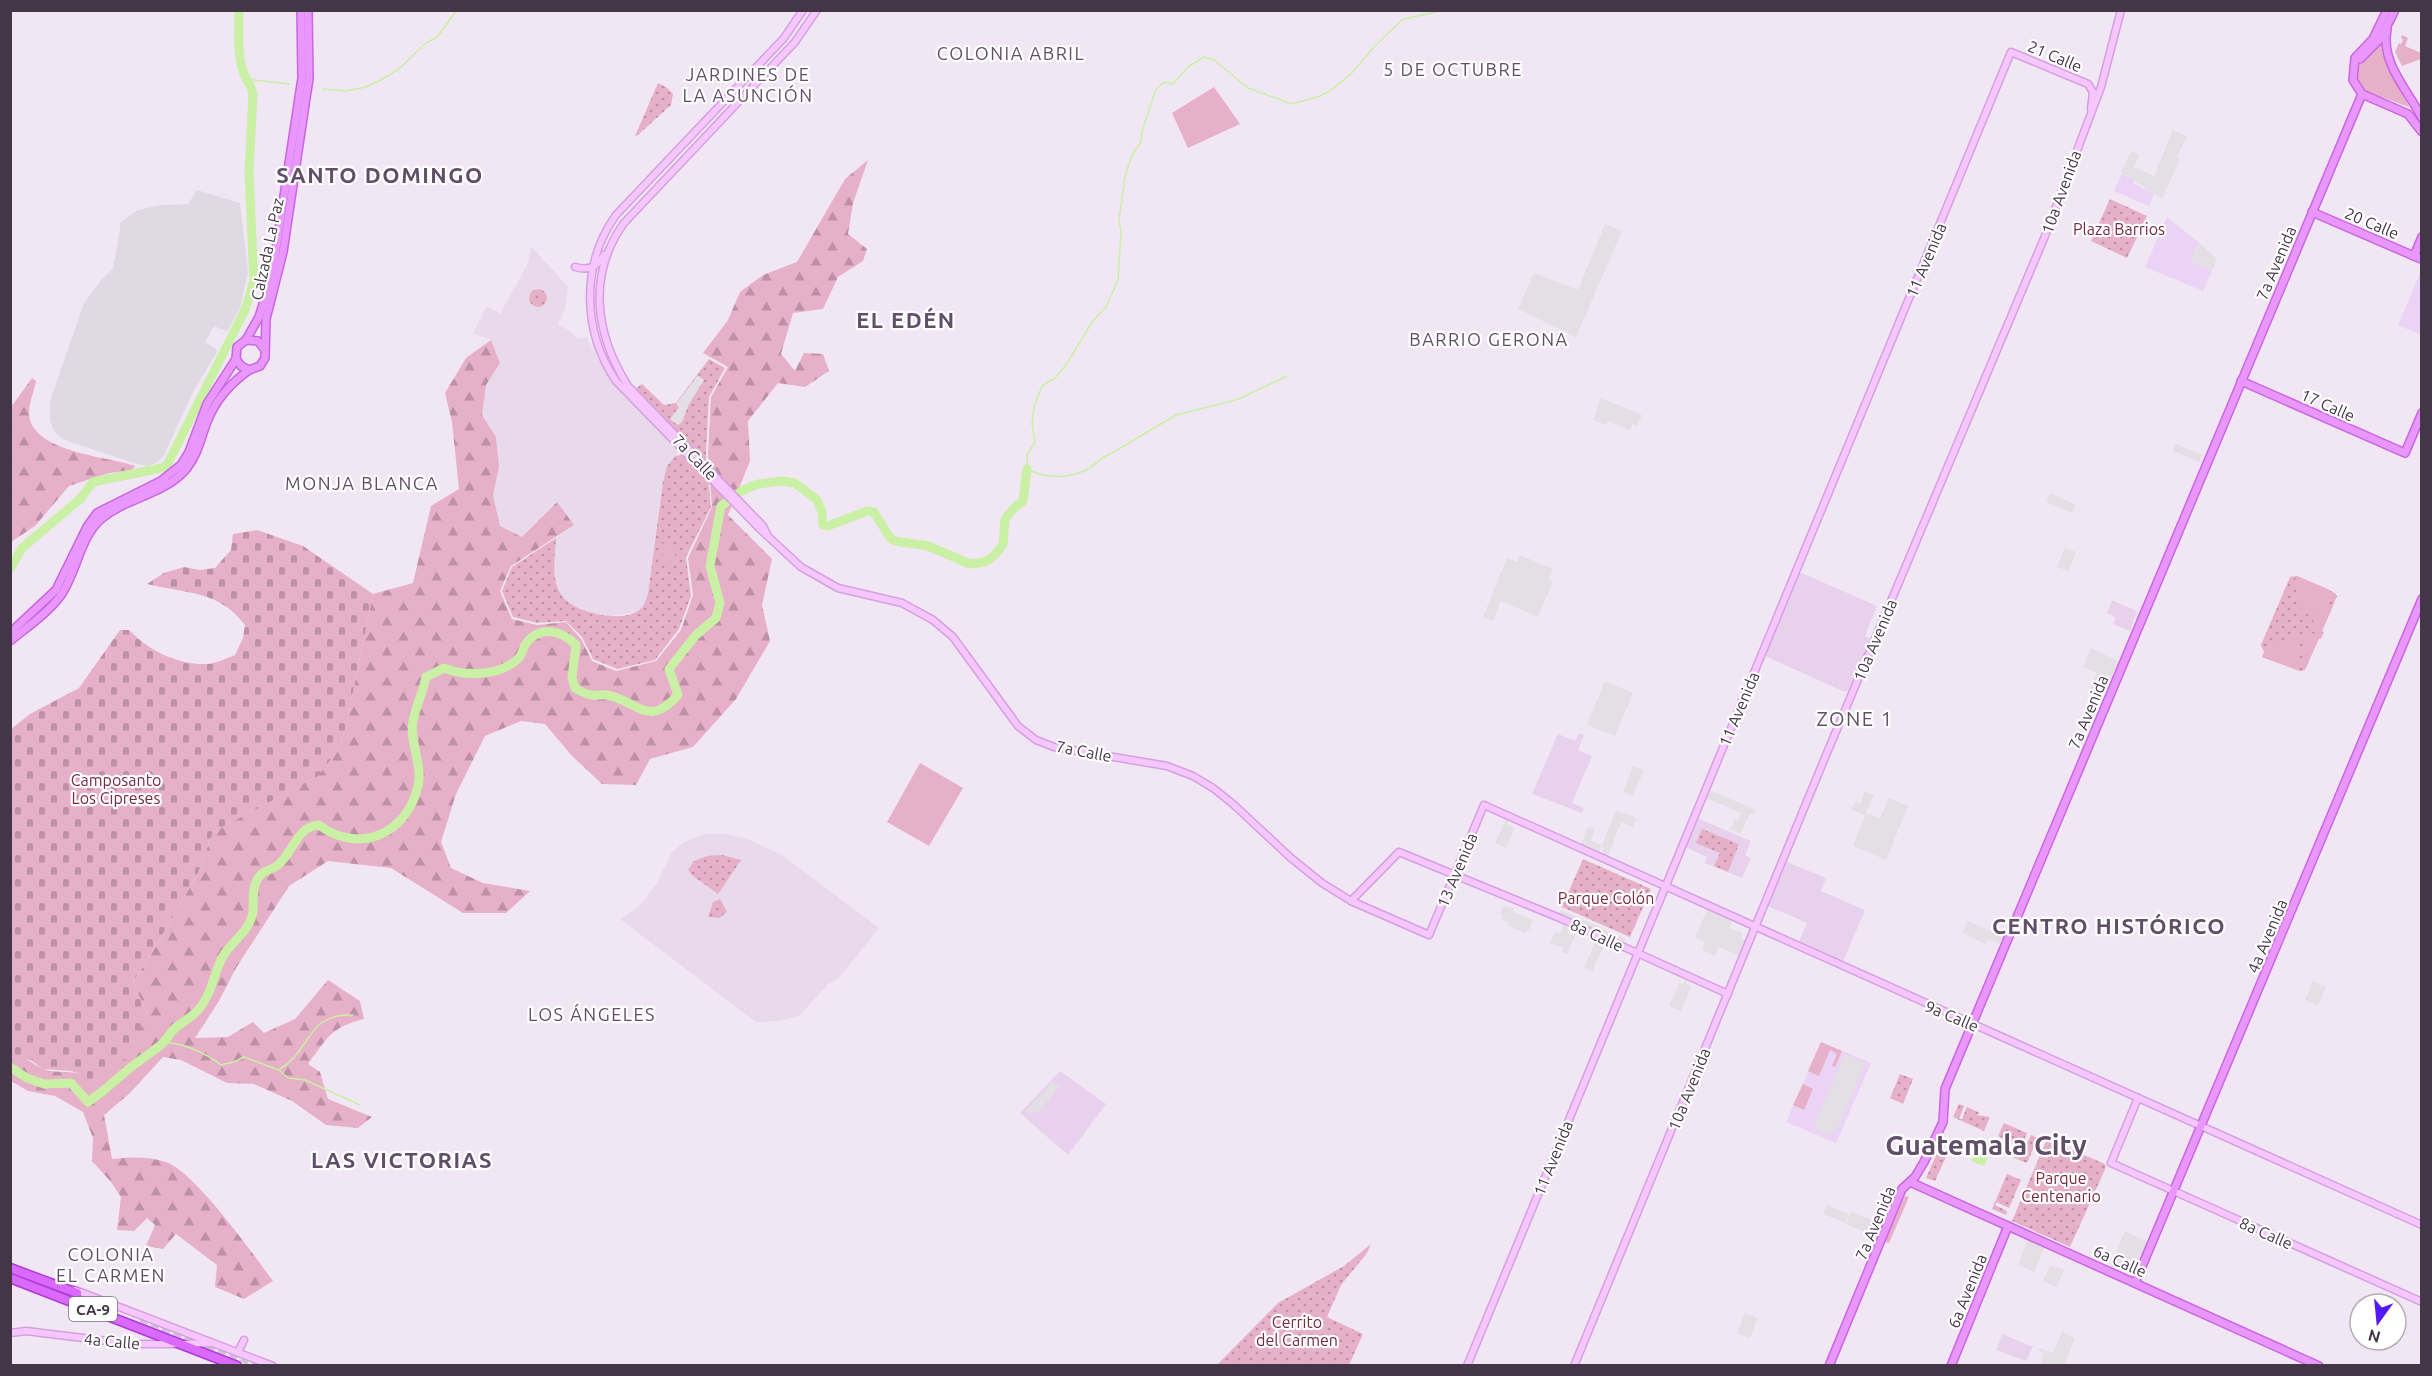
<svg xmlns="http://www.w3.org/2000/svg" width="2432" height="1376" font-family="Ubuntu,sans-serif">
	<defs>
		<pattern id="grass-dots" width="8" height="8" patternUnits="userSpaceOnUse" patternTransform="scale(1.5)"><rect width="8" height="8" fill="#e7b0c9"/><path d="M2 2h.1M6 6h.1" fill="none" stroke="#bd90a5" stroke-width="1.8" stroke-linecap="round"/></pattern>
		<pattern id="forest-firs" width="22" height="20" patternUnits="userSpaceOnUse" patternTransform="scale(1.5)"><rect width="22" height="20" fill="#e7b0c9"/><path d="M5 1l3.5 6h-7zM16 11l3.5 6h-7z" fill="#bd90a5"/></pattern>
		<pattern id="cemetery-stones" width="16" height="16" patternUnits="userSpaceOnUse" patternTransform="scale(1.5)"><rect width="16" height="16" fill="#e7b0c9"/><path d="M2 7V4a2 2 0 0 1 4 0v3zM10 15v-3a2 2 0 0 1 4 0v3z" fill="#bd90a5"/></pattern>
		<pattern id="water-ripples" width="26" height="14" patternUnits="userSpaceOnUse" patternTransform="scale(1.5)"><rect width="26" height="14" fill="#c9f0a4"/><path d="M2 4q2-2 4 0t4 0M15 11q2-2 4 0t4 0" fill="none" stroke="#aece8f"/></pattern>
	</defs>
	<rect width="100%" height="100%" fill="#f1e7f4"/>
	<g fill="#e8d9eb">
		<polygon points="531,246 568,287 565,309 558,324 570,331 577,339 587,337 598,360 678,452 667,466 660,499 648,593 645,604 636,612 609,616 590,613 574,606 562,596 553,573 556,538 573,525 556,502 522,537 500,526 493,495 499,467 496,437 482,415 485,385 500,363 491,340 473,333 487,306 500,314 528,263"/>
		<polygon points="704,834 724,834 745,838 782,855 879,928 838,979 828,984 799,1016 779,1021 756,1022 620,919 636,909 646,898 657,883 672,852 686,841"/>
	</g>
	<g fill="#ead3f5">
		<polygon points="2122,174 2134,180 2133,183 2154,194 2149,206 2114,191"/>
		<polygon points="2167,217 2198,242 2191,262 2212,271 2203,291 2145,267"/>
		<polygon points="2421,271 2422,335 2421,335 2398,325"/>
		<polygon points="1821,1042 1871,1063 1836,1143 1786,1122"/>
	</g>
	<polygon fill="#dfd9e3" points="197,190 240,203 248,272 240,308 229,328 226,331 214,326 205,342 216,349 217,352 193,392 163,457 156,463 148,466 137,464 62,439 53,430 50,420 50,401 84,303 102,279 113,269 121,222 138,210 161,205 188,204"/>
	<g fill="#e8d1ed">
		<polygon points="1802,573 1877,606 1865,636 1871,639 1849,690 1845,692 1767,657 1766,655 1799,574"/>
		<polygon points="2112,600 2137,611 2130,631 2113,624 2116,618 2107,613"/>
		<polygon points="1579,733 1584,735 1578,750 1592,756 1572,803 1584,808 1582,813 1532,794 1558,734 1575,741"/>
		<polygon points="1697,818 1751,841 1745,855 1751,858 1742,878 1705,863 1707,857 1685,847"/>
		<polygon points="1787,862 1826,878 1821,891 1865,910 1842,964 1798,944 1807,923 1768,906"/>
		<polygon points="1060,1071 1106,1104 1068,1155 1020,1113"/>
		<polygon points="2002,1334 2033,1347 2026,1361 1996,1350"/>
	</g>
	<g fill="url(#grass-dots)">
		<polygon points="658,83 666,87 673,94 671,105 638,135 635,136"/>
		<polygon points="2110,199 2147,216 2127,258 2091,241"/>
		<circle cx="538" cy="298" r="9"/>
		<path d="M709 359 725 368 709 397 706 454 711 507 686 557 691 596 679 629 655 660 617 669 593 659 582 637 566 621 537 623 513 617 502 591 512 567 556 538C555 558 550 580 563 597 576 613 618 622 636 612 644 608 646 600 648 593L663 482 667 466 676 455 678 456 682 453 635 389 642 384 664 405 676 403Z"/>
		<polygon points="2297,576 2335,593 2337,596 2322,631 2324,632 2321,639 2319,638 2305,670 2300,671 2262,657 2264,652 2261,645 2290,577"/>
		<polygon points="1702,829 1739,844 1728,872 1714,866 1720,853 1696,843"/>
		<polygon points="722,855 741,860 718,894 693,876 688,870 694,861 707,856"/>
		<polygon points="1583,859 1651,889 1630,937 1562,907"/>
		<polygon points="720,899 727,912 719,918 708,917 713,902"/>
		<polygon points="1900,1074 1913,1079 1903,1104 1890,1098"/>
		<polygon points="1959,1104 1964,1106 1959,1119 1962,1119 1967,1107 1980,1113 1976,1115 1990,1117 1984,1131 1953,1117"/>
		<polygon points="2004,1123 2027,1133 2019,1152 2022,1154 2031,1135 2038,1138 2027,1163 2014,1158 2019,1146 1998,1136"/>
		<polygon points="2047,1139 2105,1164 2106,1167 2070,1247 2012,1221"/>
		<polygon points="1938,1151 1947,1155 1935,1181 1926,1178"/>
		<polygon points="2007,1174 2021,1180 2009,1208 1996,1202 1995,1205 2007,1211 2006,1215 1992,1209"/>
		<polygon points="1371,1244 1367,1253 1341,1285 1327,1317 1363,1334 1349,1365 1217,1365 1278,1303 1344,1266"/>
	</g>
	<g fill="url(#forest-firs)">
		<path d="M868 160 853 203 848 234 867 249 863 261 838 277 823 309 793 313 781 354 795 371 804 353 823 354 829 371 805 387 778 383 748 421 750 461 728 515 772 559 762 605 770 641 736 699 693 747 650 759 636 785 602 784 572 756 545 724 521 721 485 736 456 794 441 842 451 868 483 883 530 891 506 913H463L391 868 328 861 289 886 236 968 219 1001 195 1038 228 1037 253 1022 264 1033 295 1019 328 980 360 1001 364 1019C331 1027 327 1038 308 1064L320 1072 328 1099 372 1117 358 1128 326 1125 292 1101 254 1084 227 1083 181 1060 163 1057 130 1093 104 1115 112 1159C129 1157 149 1156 166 1162 195 1172 253 1254 273 1281L244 1299 215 1287 217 1265 176 1234 163 1249 146 1246 155 1225 147 1218 134 1231 117 1230 121 1197 111 1182 92 1161 93 1138 83 1112 55 1096 28 1091 11 1081V1055C24 1054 31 1063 41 1068 53 1074 67 1070 80 1074L147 1014 133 982 151 954 198 873 213 832 317 776 338 750 346 726 373 594 413 583 431 506 459 489 452 422 445 393 466 358 491 340 500 363 486 385 482 415 496 437 499 467 493 495 500 526 522 537 557 502 574 525 511 566 500 591 512 619 537 625 566 622 581 639 592 661 616 671 656 661 681 630 693 595 688 558 712 507 708 454 711 397 728 367 703 353 728 320 740 292 763 275 797 262 845 179Z"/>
		<path d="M32 378 36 381C34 391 29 403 29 413 30 452 106 456 135 466L132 470 109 473 69 486 35 526 11 542V407Z"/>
	</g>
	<path fill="url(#cemetery-stones)" d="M257 530 303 546 373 594 346 726 338 750 318 776 213 832 198 873 151 954 133 982 147 1014 129 1057 90 1090 80 1074 71 1071 42 1069 31 1060 11 1055V729L30 714 79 688 120 630H129C150 651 177 665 208 664 217 663 227 658 235 655L243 638 245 625C218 590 188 594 147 584L164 573 184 567 200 570 215 568 231 550 233 534Z"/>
	<g fill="#e7b0c9">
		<polygon points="2402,35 2408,38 2405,46 2421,53 2421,59 2402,66 2395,52 2399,43 2401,44 2403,40 2401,38"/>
		<polygon points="2382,42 2385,59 2409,107 2362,90 2355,77 2359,65"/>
		<polygon points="1214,87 1240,124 1188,148 1172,113"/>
		<polygon points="663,543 676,544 674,565 662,564"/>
		<polygon points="2297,576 2330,590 2326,600 2309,614 2301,612 2294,582"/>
		<polygon points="2328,605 2333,606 2322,631 2314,629 2313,618"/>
		<polygon points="2312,633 2319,638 2306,667 2303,639"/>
		<polygon points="2291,635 2299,639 2300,671 2262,657 2264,652"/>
		<polygon points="920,763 963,788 929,846 887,822"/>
		<polygon points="1821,1042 1842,1051 1835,1067 1832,1066 1837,1054 1830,1050 1819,1076 1808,1071"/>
		<polygon points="1803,1084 1813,1089 1804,1110 1793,1105"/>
		<polygon points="1905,1196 1909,1197 1889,1243 1885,1242"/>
	</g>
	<g fill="#e3dfe5">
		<polygon points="2173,130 2187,136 2177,157 2180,159 2162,199 2121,172 2131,151 2139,155 2134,167 2154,176"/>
		<polygon points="1605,224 1622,231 1576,337 1518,309 1534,273 1578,290"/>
		<polygon points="2198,242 2217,259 2212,271 2191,262"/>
		<polygon points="698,375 704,380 688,406 683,420 679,425 676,424 670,419 679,407 676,404"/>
		<polygon points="1601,398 1642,415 1637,426 1633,424 1630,430 1608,421 1606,425 1593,420"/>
		<polygon points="2176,444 2202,455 2199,462 2173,451"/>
		<polygon points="2050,493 2076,505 2072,513 2046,502"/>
		<polygon points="2065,548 2076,552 2069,571 2057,567"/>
		<polygon points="1520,555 1553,569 1549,579 1553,582 1538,617 1501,601 1493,621 1483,617 1507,558 1517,562"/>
		<polygon points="2091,648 2118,661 2102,697 2089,692 2097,673 2083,667"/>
		<polygon points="1605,681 1633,693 1615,736 1587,725"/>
		<polygon points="1633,766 1644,770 1633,796 1623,792"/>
		<polygon points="1709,790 1756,810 1754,814 1750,813 1741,834 1730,830 1735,819 1738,820 1741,813 1706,798"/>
		<polygon points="1865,791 1874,795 1866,813 1880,818 1889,798 1908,806 1886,860 1853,846 1865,816 1851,809 1855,802 1860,804"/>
		<polygon points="1616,810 1637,818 1633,827 1621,822 1608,856 1602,853 1604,846 1601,846 1599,852 1583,845 1582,842 1588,827 1595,829 1591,841 1602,845"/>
		<polygon points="1506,819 1509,820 1507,824 1515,828 1506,848 1495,843"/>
		<polygon points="1504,906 1514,908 1513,912 1533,920 1529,930 1527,930 1525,933 1508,926 1509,923 1501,920 1503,916 1500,914"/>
		<polygon points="1561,910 1626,939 1624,942 1559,913"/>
		<polygon points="1707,910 1732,921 1729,928 1743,933 1741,938 1746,940 1739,956 1719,947 1715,956 1702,950 1705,942 1695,937"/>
		<polygon points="1968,921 2004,937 2001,944 1988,939 1985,944 1962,933"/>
		<polygon points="1563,925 1569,928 1567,933 1572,935 1574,930 1577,931 1567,954 1561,952 1563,948 1550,943 1555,932 1560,934"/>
		<polygon points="1596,940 1605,943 1592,972 1584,968"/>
		<polygon points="1686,978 1688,979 1686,984 1691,986 1681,1011 1669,1006 1679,983 1683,984"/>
		<polygon points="2313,981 2326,987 2318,1006 2305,1000"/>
		<polygon points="1845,1054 1865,1063 1836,1133 1832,1131 1830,1135 1813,1128"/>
		<polygon points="1053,1082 1059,1087 1039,1112 1034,1111 1031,1115 1025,1111"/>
		<polygon points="1827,1205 1849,1214 1845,1223 1823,1214"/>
		<polygon points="1851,1212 1884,1225 1878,1238 1846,1224"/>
		<polygon points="2125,1231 2148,1242 2132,1277 2110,1267"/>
		<polygon points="2028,1239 2045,1246 2034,1272 2018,1265"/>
		<polygon points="2050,1266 2065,1269 2056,1287 2043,1281"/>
		<polygon points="1745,1313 1758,1318 1750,1338 1737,1333"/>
		<polygon points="2062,1332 2075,1338 2064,1365 2040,1365 2044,1353 2038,1350 2039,1348 2053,1353"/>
	</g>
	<polygon fill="url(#water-ripples)" points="1982,1138 1994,1143 1984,1166 1971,1161"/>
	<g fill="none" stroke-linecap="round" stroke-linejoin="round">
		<g stroke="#c9f0a4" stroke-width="1.5">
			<polyline points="245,79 290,84"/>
			<polyline points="323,89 345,91 366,87 381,80 399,69 426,43 437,37 457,10"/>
			<path d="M1287 376 1239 399 1176 415 1112 453C1102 457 1097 463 1088 469 1069 479 1046 479 1027 469V455L1035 442 1032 424 1034 407 1042 386 1055 378 1066 365 1092 322 1106 307 1118 280 1121 233 1119 220 1125 176 1132 155 1141 142 1142 131 1156 89 1165 82 1173 84 1188 67 1204 57 1214 60 1248 88 1292 104 1320 96 1330 91 1351 74 1374 47 1403 19 1446 10"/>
			<path d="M164 1042C185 1044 204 1052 221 1065L234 1062 244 1057 279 1070C312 1050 306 1013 353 1015"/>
			<polyline points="280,1071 288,1078 305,1080 360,1105"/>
		</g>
		<g stroke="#c9f0a4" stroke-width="9">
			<path d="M10 569 22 548 80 499 93 482 166 467 245 310 254 281 249 172 253 94C251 84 244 78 242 68 237 49 239 30 239 10"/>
			<path d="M10 1067 27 1078 44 1084 71 1083 88 1102C105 1091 115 1080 130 1068 141 1059 153 1052 163 1043 167 1039 170 1033 174 1029 182 1022 193 1017 199 1009 213 992 213 974 223 956 232 941 250 932 253 911 254 900 251 891 257 880 262 870 270 871 278 865 293 853 297 826 319 825 359 855 407 834 418 786 423 764 409 742 413 721 416 706 423 692 426 677L444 668C467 677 500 676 519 658 522 654 523 649 525 645 539 624 561 630 576 645L572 678 575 688C580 691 587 695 592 695 597 696 602 694 607 695 639 701 647 729 678 695L669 669 696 635 716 618 720 603 710 566 721 506 743 490 758 484 783 481 795 483 817 500 822 512 823 525 828 526 867 511 874 512 890 538 895 541 928 546 970 564 984 562 990 559 998 551 1003 544 1005 519 1014 508 1023 501 1027 469"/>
		</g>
		<polyline stroke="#cec4d1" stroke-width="8" stroke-dasharray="8 4" stroke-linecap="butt" points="141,1318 261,1366"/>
		<defs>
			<g id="secondary">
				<path d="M803 10 784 38 616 215C581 264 582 331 616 381L760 529 801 567 838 588 902 603 933 620 953 637 1018 726 1036 740 1054 747 1167 766 1193 776 1213 788 1233 804 1291 858 1322 883 1351 901 1429 935 1484 805 2422 1225"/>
				<path d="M575 267C589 271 597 267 604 255"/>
				<path d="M767 534 763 526 628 386C595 334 587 275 624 223L795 42 817 10"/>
				<polyline points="1351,901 1399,852 1562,919 1728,994"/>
				<polyline points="2138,1098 2111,1163 2422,1302"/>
				<polyline points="75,1290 273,1366"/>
				<polyline points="10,1333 26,1331 132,1344 174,1344"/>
				<polyline points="185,1344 210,1343"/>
				<polyline points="238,1352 244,1340"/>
				<polyline points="1467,1366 2011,52 2088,84 2093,92 2091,109"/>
				<polyline points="1574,1366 1824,760 2045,236 2101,87 2121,10"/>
			</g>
			<g id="primary">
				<polyline points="2387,10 2373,39 2355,58 2353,80 2362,94 2408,114 2422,132"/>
				<path d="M2387 29C2380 63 2408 90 2422 118"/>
				<polyline points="2360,59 2381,38 2395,10"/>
				<polyline points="2312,212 2421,259 2422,257"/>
				<polyline points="2414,256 2422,237"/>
				<polyline points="246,340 259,317 272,275 302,78 301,10"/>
				<polyline points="265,350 258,341 246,340 237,347 236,359 241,366 249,370 260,366 265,358 266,319 283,252 306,98 309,79 308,10"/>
				<polyline points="2241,381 2405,453 2422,413"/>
				<polyline points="10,633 56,590 87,527 97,513 161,481 181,465 189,452 207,404 236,359"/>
				<path d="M10 641C27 627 48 613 61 595 77 572 80 537 101 519 127 497 165 495 187 468 198 454 201 437 207 422 216 399 230 384 249 370"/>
				<polyline points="1910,1182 2319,1366"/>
				<polyline points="2135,1283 2422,599"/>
				<polyline points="1829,1366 1902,1189 1915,1177 1924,1162 1943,1122 1945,1089 2362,94"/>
				<polyline points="1951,1366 2008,1226"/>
			</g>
			<g id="highway">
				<polyline points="10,1268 77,1293"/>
				<polyline points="10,1278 237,1366"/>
			</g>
		</defs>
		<use href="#secondary" stroke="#d5a0df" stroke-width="9"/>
		<use href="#primary" stroke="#ca66e3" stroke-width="10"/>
		<use href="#highway" stroke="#b139dc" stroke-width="11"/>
		<use href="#secondary" stroke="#f6c7fe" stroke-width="6"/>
		<use href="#primary" stroke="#ea97fd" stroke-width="7"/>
		<use href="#highway" stroke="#da6afc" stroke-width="8"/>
	</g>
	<g text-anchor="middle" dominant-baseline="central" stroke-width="4.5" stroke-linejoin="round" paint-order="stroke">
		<rect fill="#fff" stroke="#7b727e" stroke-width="1.5" x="69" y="1297" width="48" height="24" rx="4.5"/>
		<g font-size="15" font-weight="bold" fill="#423647">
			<text x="93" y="1309">CA-9</text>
		</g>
		<g font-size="16" fill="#423647" stroke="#fff">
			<text transform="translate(2055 56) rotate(23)">21 Calle</text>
			<text transform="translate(2061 192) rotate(-70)">10a Avenida</text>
			<text transform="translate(2372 223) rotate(23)">20 Calle</text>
			<text transform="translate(267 249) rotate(-78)">Calzada La Paz</text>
			<text transform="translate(1926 260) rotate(-67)">11 Avenida</text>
			<text transform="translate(2276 263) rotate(-67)">7a Avenida</text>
			<text transform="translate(2328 405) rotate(24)">17 Calle</text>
			<text transform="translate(695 457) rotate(46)">7a Calle</text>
			<text transform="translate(1875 640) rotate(-67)">10a Avenida</text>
			<text transform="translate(1739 709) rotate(-67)">11 Avenida</text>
			<text transform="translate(2088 712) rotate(-67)">7a Avenida</text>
			<text transform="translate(1084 751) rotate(11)">7a Calle</text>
			<text transform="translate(1457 870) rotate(-67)">13 Avenida</text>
			<text transform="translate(1597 935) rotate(25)">8a Calle</text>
			<text transform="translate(2267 936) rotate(-67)">4a Avenida</text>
			<text transform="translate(1952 1016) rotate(23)">9a Calle</text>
			<text transform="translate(1689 1089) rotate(-68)">10a Avenida</text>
			<text transform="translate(1553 1158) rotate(-68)">11 Avenida</text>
			<text transform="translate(1875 1223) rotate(-67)">7a Avenida</text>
			<text transform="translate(2266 1233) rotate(24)">8a Calle</text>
			<text transform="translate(2120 1261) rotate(24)">6a Calle</text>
			<text transform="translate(1967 1291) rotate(-68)">6a Avenida</text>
			<text transform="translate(112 1341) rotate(5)">4a Calle</text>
		</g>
		<g font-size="16" fill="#782a3f" stroke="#fff">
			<text x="2119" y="229">Plaza Barrios</text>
			<text x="116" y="780">Camposanto<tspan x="116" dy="18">Los Cipreses</tspan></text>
			<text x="1606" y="898">Parque Colón</text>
			<text x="2061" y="1178">Parque<tspan x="2061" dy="18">Centenario</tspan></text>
			<text x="1297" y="1322">Cerrito<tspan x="1297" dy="18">del Carmen</tspan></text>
		</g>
		<g font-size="18" letter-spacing="1.5" fill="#614e69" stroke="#fff">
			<text x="1011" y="53">COLONIA ABRIL</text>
			<text x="1453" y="69">5 DE OCTUBRE</text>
			<text x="748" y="74">JARDINES DE<tspan x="748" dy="21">LA ASUNCIÓN</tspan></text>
			<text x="1489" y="339">BARRIO GERONA</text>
			<text x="362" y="483">MONJA BLANCA</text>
			<text x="592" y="1014">LOS ÁNGELES</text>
			<text x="111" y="1254">COLONIA<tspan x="111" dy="21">EL CARMEN</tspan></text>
		</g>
		<g font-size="20" letter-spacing="1.5" fill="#614e69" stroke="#fff">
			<text x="1855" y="718">ZONE 1</text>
		</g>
		<g font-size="22" font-weight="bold" letter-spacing="1.5" fill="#614e69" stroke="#fff">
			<text x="380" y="174">SANTO DOMINGO</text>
			<text x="906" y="319">EL EDÉN</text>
			<text x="2109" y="925">CENTRO HISTÓRICO</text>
			<text x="402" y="1159">LAS VICTORIAS</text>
		</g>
		<g font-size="28" font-weight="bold" fill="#614e69" stroke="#fff">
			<text x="1986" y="1144">Guatemala City</text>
		</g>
	</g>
	<rect width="2432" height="1376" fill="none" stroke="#423647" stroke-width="24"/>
	<g transform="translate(2378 1322) rotate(195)"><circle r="28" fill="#ffffff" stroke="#b3afb5" stroke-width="1.5"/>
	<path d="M0-4.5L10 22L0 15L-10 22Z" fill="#521af8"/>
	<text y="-9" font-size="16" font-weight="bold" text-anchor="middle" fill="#423647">N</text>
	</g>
</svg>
